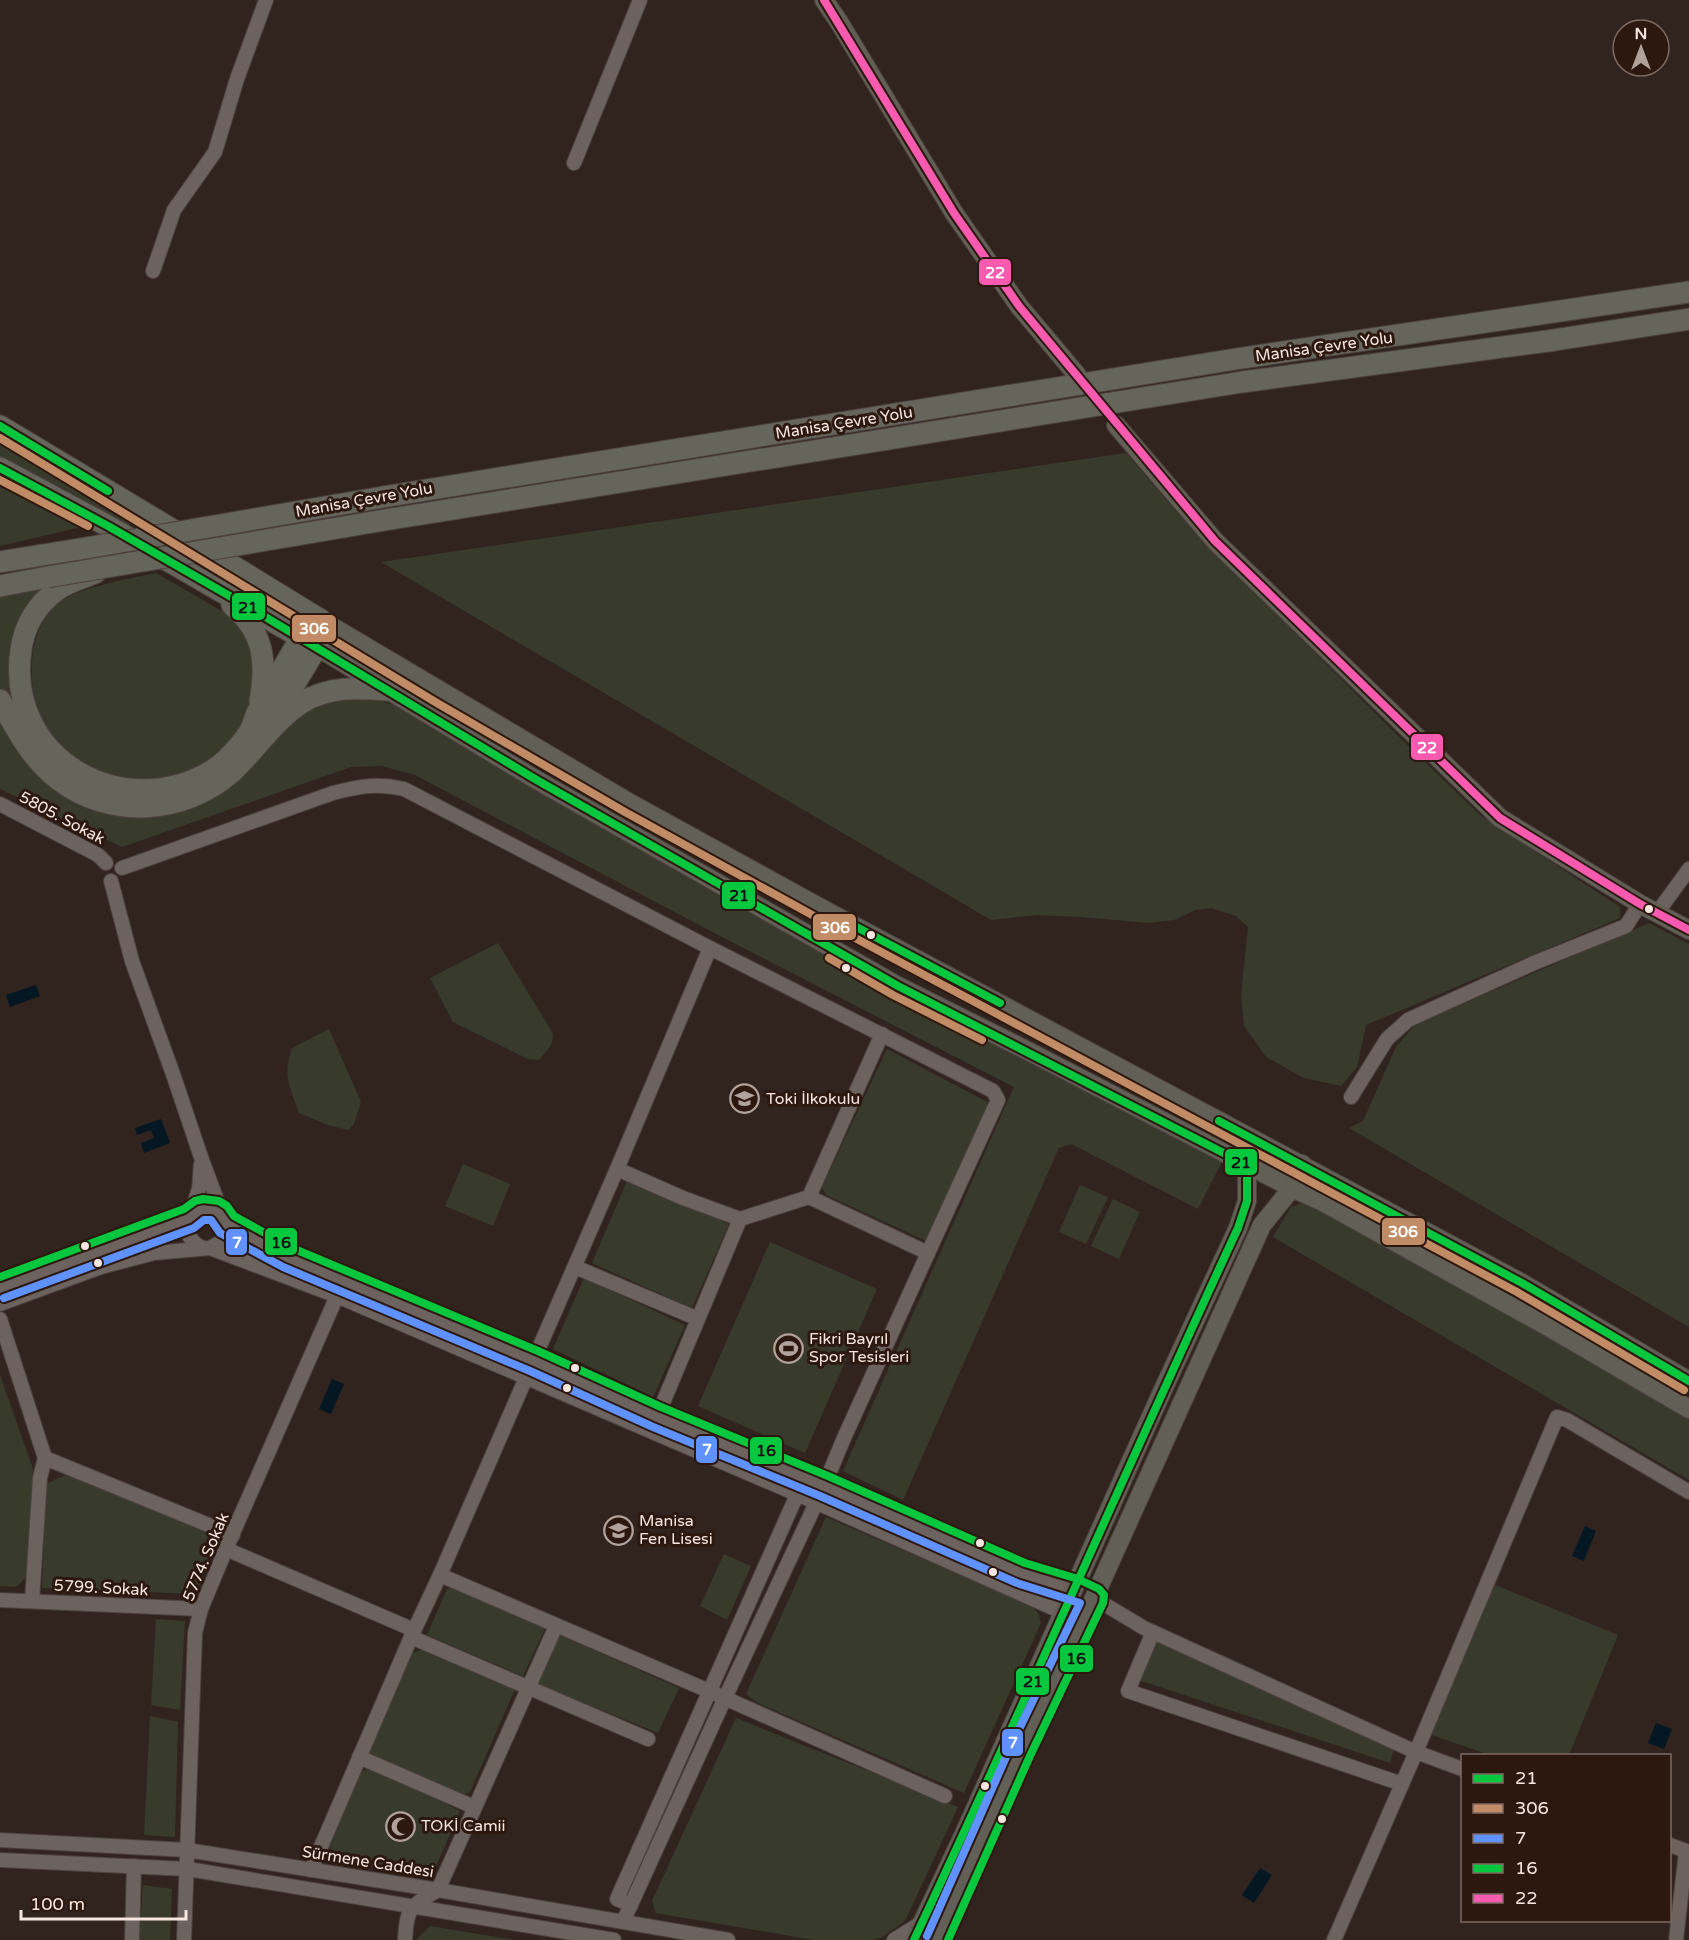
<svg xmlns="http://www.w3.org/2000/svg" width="1689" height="1940" font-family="'Varela Round',sans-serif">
	<rect width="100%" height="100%" fill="#31241f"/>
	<g fill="#383b2c">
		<polygon points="0,442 131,522 128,528 64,489 0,457"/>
		<polygon points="1126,453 1195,533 1397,735 1480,815 1620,907 1620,918 1366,1025 1357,1067 1341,1086 1304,1078 1266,1057 1244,1026 1241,995 1248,927 1236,916 1211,908 1196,910 1174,920 1149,923 1081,917 1037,915 991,920 381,562"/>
		<polygon points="0,483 81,527 0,546"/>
		<path d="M156 573 227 614 257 633V713L215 769 127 789 42 741C35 701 23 661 42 624 45 619 47 612 51 608 71 588 128 579 156 573Z"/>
		<polygon points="46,586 18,705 13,706 0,687 0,594"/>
		<polygon points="374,698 402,708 704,887 1025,1060 1222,1162 1198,1209 1071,1144 1059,1148 903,1500 843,1471 1014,1087 722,937 415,775 382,766 351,767 122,847 0,789 0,718 34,768 216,795 244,775 267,745 320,699"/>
		<polygon points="1649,923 1689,944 1689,1327 1349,1128 1363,1121 1396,1047 1415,1025"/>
		<path d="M498 943 552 1032C556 1043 546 1051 539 1060L528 1059 453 1022 430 978Z"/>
		<path d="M329 1029 361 1102 354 1124 348 1130 328 1125 299 1113C290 1086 282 1076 292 1048Z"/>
		<polygon points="887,1049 991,1104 926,1241 826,1195 822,1187"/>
		<polygon points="463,1164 510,1184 493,1226 445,1206"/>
		<polygon points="627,1181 729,1224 692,1308 592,1263"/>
		<polygon points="1080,1185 1108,1197 1086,1244 1059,1232"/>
		<polygon points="1113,1199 1140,1212 1119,1259 1091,1246"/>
		<polygon points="1308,1201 1689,1411 1689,1480 1273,1237 1291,1207"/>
		<polygon points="770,1242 877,1289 805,1453 698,1406"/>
		<polygon points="584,1278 685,1325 653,1397 553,1349"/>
		<polygon points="0,1375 33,1469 27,1577 16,1587 0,1586"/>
		<polygon points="70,1473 210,1531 216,1543 195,1594 42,1588 46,1484"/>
		<polygon points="826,1517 1034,1607 1039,1615 1041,1623 964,1793 756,1702 746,1694"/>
		<polygon points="724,1554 751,1566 727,1620 700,1606"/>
		<polygon points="1493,1584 1618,1635 1569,1755 1489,1755 1427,1733"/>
		<polygon points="456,1587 546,1626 523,1676 427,1635 447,1589"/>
		<polygon points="156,1619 185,1621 180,1710 151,1705"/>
		<polygon points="560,1635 679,1688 658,1733 538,1684"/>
		<polygon points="1155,1637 1395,1746 1390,1763 1139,1680"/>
		<polygon points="427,1648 515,1689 470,1792 463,1795 368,1752 410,1654"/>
		<polygon points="150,1716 178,1722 175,1837 144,1835"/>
		<polygon points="736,1718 958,1807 905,1921 881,1938 871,1940 814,1940 656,1913 652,1901"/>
		<polygon points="372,1767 460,1811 435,1869 422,1875 342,1862 330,1847 359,1773"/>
		<polygon points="143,1885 172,1889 170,1940 139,1940"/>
		<polygon points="430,1926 514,1940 416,1940"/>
	</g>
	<g fill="#041722">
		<polygon points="36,985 40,996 10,1007 6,995"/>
		<polygon points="161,1119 170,1143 144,1153 141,1143 154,1138 151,1130 137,1135 135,1128"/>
		<polygon points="332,1379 344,1384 331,1414 319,1409"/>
		<polygon points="1585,1526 1596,1531 1584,1561 1572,1556"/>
		<polygon points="1656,1723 1672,1729 1664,1749 1648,1743"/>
		<polygon points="1260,1868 1272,1875 1254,1903 1242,1895"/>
	</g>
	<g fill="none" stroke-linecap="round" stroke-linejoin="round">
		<defs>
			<g id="minor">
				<polyline points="574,163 640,0"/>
				<polyline points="153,271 174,210 215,152 237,79 266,0"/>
				<polyline points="0,804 98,855 106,863"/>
				<path d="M122 868 333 793C361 786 376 783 404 789L710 948 993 1091 998 1100 928 1253"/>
				<polyline points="111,881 132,961 173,1074 202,1160 226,1224 225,1237 221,1242 210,1248"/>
				<polyline points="1657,913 1689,869"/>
				<polyline points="1351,1097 1387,1039 1408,1020 1534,963 1626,926 1640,904"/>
				<path d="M201 1164C200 1172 200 1180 199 1188 194 1209 175 1237 203 1248"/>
				<polyline points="617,1169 683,1198 740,1219"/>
				<polyline points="226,1224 287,1257 534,1361 657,1417 824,1486 1021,1573 1074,1589"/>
				<polyline points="575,1267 696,1318"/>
				<path d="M0 1288 190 1218C200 1206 213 1206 224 1217"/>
				<polyline points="0,1304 101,1267 154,1253 210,1248 337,1296 815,1502 1062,1612"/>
				<polyline points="0,1319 45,1458 233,1535"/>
				<polyline points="657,1417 740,1219 809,1197 882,1034"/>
				<polyline points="226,1549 414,1630"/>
				<polyline points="440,1575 709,1691 945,1796"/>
				<polyline points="1094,1598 1144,1628 1416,1752 1462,1769"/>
				<polyline points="0,1600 201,1609"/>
				<polyline points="32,1601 40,1478 45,1458"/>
				<polyline points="1153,1632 1128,1691 1402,1784"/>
				<polyline points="411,1637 648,1739"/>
				<polyline points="359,1757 474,1807"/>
				<polyline points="0,1840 187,1850 438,1890 728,1940"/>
				<polyline points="1670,1845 1689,1852"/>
				<polyline points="0,1860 188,1869 614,1940"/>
				<polyline points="311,1870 411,1637 440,1575 617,1169 710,948"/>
				<polyline points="631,1905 617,1899 800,1488"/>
				<polyline points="623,1922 725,1698 824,1486 844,1438 928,1253 809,1197"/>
				<polyline points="132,1940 134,1866"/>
				<polyline points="184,1940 195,1633 201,1609 226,1549 337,1296"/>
				<path d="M405 1940C407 1906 410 1907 438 1890L556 1626"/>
				<polyline points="894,1940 921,1923"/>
				<polyline points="1334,1940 1416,1752 1557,1417 1567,1420 1689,1492"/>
				<polyline points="1676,1940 1686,1851"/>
			</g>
			<g id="major">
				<polyline points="824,0 839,22 954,213 1019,306 1077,375"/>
				<polyline points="1116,425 1215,541 1500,818 1640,904 1689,930"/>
				<polyline points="321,620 630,803 819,907 1522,1283 1689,1381"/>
				<polyline points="317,647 535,779 898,986 1030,1052 1292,1188 1321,1201 1552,1329 1689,1409"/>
				<polyline points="914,1940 963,1836 1161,1394 1238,1228 1247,1201 1247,1165 1251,1157"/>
				<polyline points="937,1940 1020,1752 1094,1598 1262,1225 1292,1188 1302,1164"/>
			</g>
			<g id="highway">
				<polyline points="0,426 233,566 321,620"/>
				<polyline points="0,468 108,526 317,647"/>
				<polyline points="389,496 1236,359 1689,292"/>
				<polyline points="391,519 1242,382 1548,341 1689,319"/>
				<polyline points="0,562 80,549"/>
				<path d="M95 573C83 578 68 582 57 590 37 604 24 626 21 650 5 759 123 825 213 770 225 762 240 746 248 734 252 728 254 720 257 713 265 697 275 681 284 666 290 657 294 647 301 639 306 632 314 626 321 620"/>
				<polyline points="0,586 48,577"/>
				<path d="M232 605C264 632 267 661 260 701"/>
				<path d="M0 700C16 729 32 760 59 780 110 819 184 815 232 772 256 750 274 720 303 702 329 686 358 688 387 690"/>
				<polyline points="275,721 280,708 317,647 319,635"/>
			</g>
		</defs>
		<use href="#minor" stroke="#4c413e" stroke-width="16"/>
		<use href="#major" stroke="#4c413e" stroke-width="20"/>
		<use href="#highway" stroke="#4c413e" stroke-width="23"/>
		<use href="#minor" stroke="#6c625e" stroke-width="14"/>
		<use href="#major" stroke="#625f56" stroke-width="18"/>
		<use href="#highway" stroke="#66655b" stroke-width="21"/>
		<defs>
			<g id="highway-bridge">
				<polyline points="80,549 389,496"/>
				<polyline points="48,577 391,519"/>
			</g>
		</defs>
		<use href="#highway-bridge" stroke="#4c413e" stroke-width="23" stroke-linecap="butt"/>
		<use href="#highway-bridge" stroke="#66655b" stroke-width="21"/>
		<defs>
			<g id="bus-1">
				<polyline points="0,426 108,491"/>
				<path d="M0 468 108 526 247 606 535 779 898 986 1247 1165V1201L1238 1228C1128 1465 1025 1704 914 1940"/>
				<polyline points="849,923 1000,1003"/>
				<polyline points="1219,1121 1522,1283 1689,1381"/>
			</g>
			<g id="bus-2">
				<polyline points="0,438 437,703 625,812 814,916 1517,1292 1684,1390"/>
				<polyline points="0,480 88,526"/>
				<polyline points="829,958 893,995 982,1040"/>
			</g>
			<polyline id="bus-3" points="4,1298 194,1228 204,1220 211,1220 220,1233 283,1267 530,1371 653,1427 820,1496 1017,1583 1080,1603 1010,1748 927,1936"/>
			<polyline id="bus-4" points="0,1277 184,1209 195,1201 203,1199 219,1201 227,1206 234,1216 292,1248 538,1351 661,1407 828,1476 1025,1563 1078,1579 1099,1589 1104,1595 1103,1603 1030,1756 948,1940"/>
			<polyline id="bus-5" points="824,0 954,213 1019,306 1215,541 1500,818 1640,904 1689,930"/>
		</defs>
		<use href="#bus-1" stroke="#2d180f" stroke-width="12"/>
		<use href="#bus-2" stroke="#2d180f" stroke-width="12"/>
		<use href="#bus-3" stroke="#2d180f" stroke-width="12"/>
		<use href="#bus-4" stroke="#2d180f" stroke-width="12"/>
		<use href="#bus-5" stroke="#2d180f" stroke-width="12"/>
		<use href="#bus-1" stroke="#06c73d" stroke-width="8"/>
		<use href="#bus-2" stroke="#c18c65" stroke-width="8"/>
		<use href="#bus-3" stroke="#6092ff" stroke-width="8"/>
		<use href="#bus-4" stroke="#06c73d" stroke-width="8"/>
		<use href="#bus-5" stroke="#f75aaf" stroke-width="8"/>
	</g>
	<defs>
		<symbol id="school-ring" viewBox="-11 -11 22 22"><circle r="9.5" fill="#2d180f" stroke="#b1a29c" stroke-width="1.5"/><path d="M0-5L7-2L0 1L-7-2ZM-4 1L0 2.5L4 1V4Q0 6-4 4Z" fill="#b1a29c"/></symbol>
		<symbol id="stadium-ring" viewBox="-11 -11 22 22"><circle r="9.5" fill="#2d180f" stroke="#b1a29c" stroke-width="1.5"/><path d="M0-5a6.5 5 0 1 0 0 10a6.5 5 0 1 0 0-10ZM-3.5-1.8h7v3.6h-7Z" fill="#b1a29c"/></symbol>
		<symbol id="mosque-ring" viewBox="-11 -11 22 22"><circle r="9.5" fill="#2d180f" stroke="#b1a29c" stroke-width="1.5"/><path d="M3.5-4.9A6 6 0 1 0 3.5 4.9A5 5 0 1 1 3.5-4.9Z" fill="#b1a29c"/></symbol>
	</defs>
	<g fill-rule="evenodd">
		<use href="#school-ring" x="728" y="1082" width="33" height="33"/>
		<use href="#stadium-ring" x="772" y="1332" width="33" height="33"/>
		<use href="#school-ring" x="602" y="1514" width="33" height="33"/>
		<use href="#mosque-ring" x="384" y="1810" width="33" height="33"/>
	</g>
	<g fill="#f6e6e0" stroke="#2d180f" stroke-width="2">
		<circle cx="1649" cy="909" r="5"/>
		<circle cx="871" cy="935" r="5"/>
		<circle cx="846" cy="968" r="5"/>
		<circle cx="85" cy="1246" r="5"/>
		<circle cx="98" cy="1263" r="5"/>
		<circle cx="575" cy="1368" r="5"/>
		<circle cx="567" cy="1388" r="5"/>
		<circle cx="980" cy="1543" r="5"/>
		<circle cx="993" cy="1572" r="5"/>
		<circle cx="985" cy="1786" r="5"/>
		<circle cx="1002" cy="1819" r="5"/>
	</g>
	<g text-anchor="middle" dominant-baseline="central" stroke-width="6" stroke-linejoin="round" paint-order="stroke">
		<g font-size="16" fill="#f6e6e0" stroke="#2d180f">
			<text transform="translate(1324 347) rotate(-8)">Manisa Çevre Yolu</text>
			<text transform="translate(844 423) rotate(-9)">Manisa Çevre Yolu</text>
			<text transform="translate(364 500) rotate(-10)">Manisa Çevre Yolu</text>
			<text transform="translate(62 818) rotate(28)">5805. Sokak</text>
			<text transform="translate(206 1557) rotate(-67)">5774. Sokak</text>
			<text transform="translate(101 1588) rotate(3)">5799. Sokak</text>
			<text transform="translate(368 1862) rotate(9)">Sürmene Caddesi</text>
		</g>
		<g font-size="16" fill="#f6e6e0" stroke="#2d180f" text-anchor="start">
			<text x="766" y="1099">Toki İlkokulu</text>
			<text x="809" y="1339">Fikri Bayrıl<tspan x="809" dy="18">Spor Tesisleri</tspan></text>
			<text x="639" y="1521">Manisa<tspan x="639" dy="18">Fen Lisesi</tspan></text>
			<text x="421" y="1826">TOKİ Camii</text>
		</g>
	</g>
	<g stroke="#2d180f" stroke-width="2">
		<rect x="978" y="258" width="34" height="28" rx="6" fill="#f75aaf"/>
		<rect x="231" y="592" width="35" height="29" rx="6" fill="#06c73d"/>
		<rect x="291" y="614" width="46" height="29" rx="6" fill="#c18c65"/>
		<rect x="1410" y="733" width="34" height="28" rx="6" fill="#f75aaf"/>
		<rect x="721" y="881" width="35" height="29" rx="6" fill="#06c73d"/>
		<rect x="812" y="913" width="45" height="28" rx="6" fill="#c18c65"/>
		<rect x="1224" y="1148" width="34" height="28" rx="6" fill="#06c73d"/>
		<rect x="1381" y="1217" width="45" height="29" rx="6" fill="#c18c65"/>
		<rect x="264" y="1227" width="34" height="29" rx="6" fill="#06c73d"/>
		<rect x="225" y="1228" width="23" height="28" rx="6" fill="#6092ff"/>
		<rect x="695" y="1435" width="23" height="29" rx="6" fill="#6092ff"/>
		<rect x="749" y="1436" width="34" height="29" rx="6" fill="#06c73d"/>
		<rect x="1059" y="1644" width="35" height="29" rx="6" fill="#06c73d"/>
		<rect x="1015" y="1667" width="35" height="29" rx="6" fill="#06c73d"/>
		<rect x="1001" y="1728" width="23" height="29" rx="6" fill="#6092ff"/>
	</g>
	<g font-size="16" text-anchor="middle" font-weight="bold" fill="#fff">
		<text x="995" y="278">22</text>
		<text x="314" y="634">306</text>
		<text x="1427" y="753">22</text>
		<text x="835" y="933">306</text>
		<text x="1403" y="1237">306</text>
		<text x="237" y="1248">7</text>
		<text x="707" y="1455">7</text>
		<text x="1013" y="1748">7</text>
	</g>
	<g font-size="16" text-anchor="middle" font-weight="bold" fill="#111">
		<text x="248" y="613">21</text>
		<text x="739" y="901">21</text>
		<text x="1241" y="1168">21</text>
		<text x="281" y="1248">16</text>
		<text x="766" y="1456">16</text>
		<text x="1076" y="1664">16</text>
		<text x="1033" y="1687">21</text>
	</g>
	<rect x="1461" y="1754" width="210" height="168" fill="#2d180f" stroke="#7d6a63" stroke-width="1.5"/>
	<rect x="1473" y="1774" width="30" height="9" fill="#06c73d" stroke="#7d6a63" stroke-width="1.5"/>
	<text x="1515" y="1784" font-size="18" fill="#f6e6e0">21</text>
	<rect x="1473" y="1804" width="30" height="9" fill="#c18c65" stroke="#7d6a63" stroke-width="1.5"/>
	<text x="1515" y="1814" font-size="18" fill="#f6e6e0">306</text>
	<rect x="1473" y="1834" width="30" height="9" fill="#6092ff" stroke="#7d6a63" stroke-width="1.5"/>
	<text x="1515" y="1844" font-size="18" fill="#f6e6e0">7</text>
	<rect x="1473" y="1864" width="30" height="9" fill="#06c73d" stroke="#7d6a63" stroke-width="1.5"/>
	<text x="1515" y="1874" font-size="18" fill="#f6e6e0">16</text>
	<rect x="1473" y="1894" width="30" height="9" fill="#f75aaf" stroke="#7d6a63" stroke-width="1.5"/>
	<text x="1515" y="1904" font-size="18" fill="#f6e6e0">22</text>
	<g transform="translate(1641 48)"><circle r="28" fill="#2d180f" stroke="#7d6a63" stroke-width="1.5"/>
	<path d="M0-4.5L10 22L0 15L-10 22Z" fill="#b1a29c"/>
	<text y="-9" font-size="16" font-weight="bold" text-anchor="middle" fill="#f6e6e0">N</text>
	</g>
	<path d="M21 1910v9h165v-9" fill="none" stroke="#f6e6e0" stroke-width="3"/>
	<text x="30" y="1910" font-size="18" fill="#f6e6e0" stroke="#2d180f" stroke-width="4.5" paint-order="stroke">100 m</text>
</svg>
